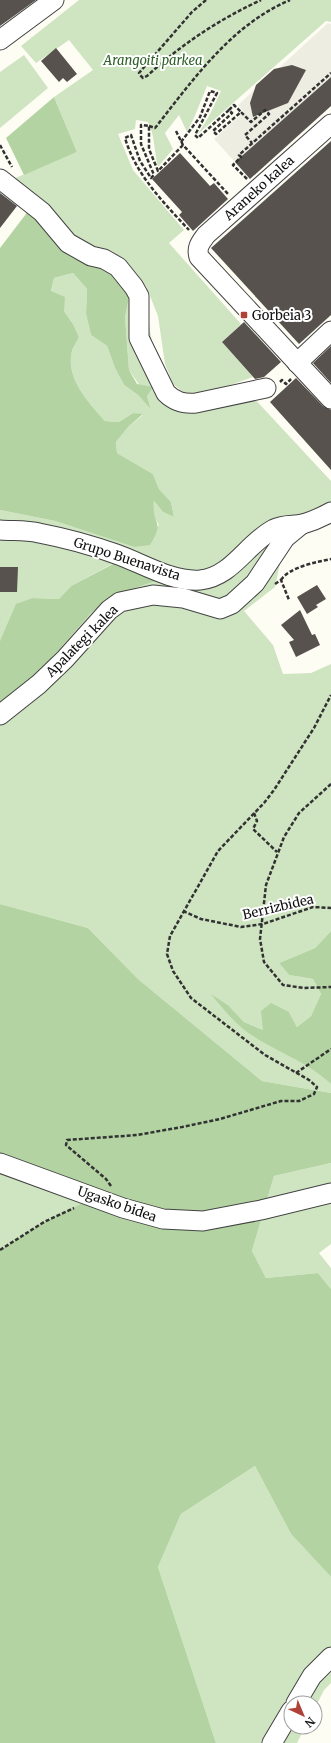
<svg xmlns="http://www.w3.org/2000/svg" width="331" height="1743" font-family="Merriweather,serif">
	<rect width="100%" height="100%" fill="#fefdf4"/>
	<g fill="#cfe5c1">
		<path d="M79 0H331V22L326 21 198 134 209 116 221 91 207 86 194 118 187 132 179 115 165 133 173 149 158 167C154 152 155 135 148 122L136 120 135 129 118 134 133 170 184 230 169 243 241 324 222 342 253 377 196 397 183 392 173 384 165 364 158 316 146 286 129 264 113 252 97 248 79 240 62 226 13 179 77 152 54 97 93 70 69 40 36 63 21 46Z"/>
		<polygon points="24,55 48,88 0,128 0,72"/>
		<path d="M73 273 87 289 86 314 91 335 107 346 115 368 124 385 138 395 151 408 147 396 129 370 125 317 129 298 123 281 148 319 161 392 171 405 252 396 331 481V519L306 533 282 554 275 587 244 611 273 645 283 674 311 673 331 664V931L315 948 279 963 289 975 313 979 321 994 311 1016 297 1027 289 1012 263 1030 244 1022 229 1006 248 1032 319 1072 331 1084V1093L262 1081 138 979 88 928 0 904V704L45 666 91 613 115 595 156 581 112 564 71 586 59 599 33 598 0 641V510L55 521 134 547 159 525 152 513 154 501 163 512 174 517 171 502 159 489 153 474 117 453 116 442 129 426 143 415 133 413 119 422 105 421C89 403 65 378 72 351 73 347 77 342 79 337L73 324 51 292 54 278Z"/>
		<polygon points="0,1160 96,1197 44,1222 0,1250"/>
		<polygon points="331,1163 331,1244 319,1253 331,1268 331,1289 318,1273 266,1278 252,1251 274,1176"/>
		<polygon points="255,1466 291,1534 331,1577 331,1683 324,1690 315,1708 315,1703 291,1703 291,1727 305,1727 297,1743 216,1743 158,1567 181,1514"/>
	</g>
	<g fill="#b3d4a2">
		<polygon points="54,97 77,152 24,175 6,138"/>
		<path d="M29 210 62 243 69 255 97 264 123 281 129 298 125 317 129 370 137 384 153 387 147 396 151 409 138 395 124 385 115 368 107 346 91 335 86 314 87 289 73 273 54 278 51 291 65 297 64 311 73 324 79 337C77 342 73 347 72 351 65 378 89 403 105 421L119 422 133 413 143 414 129 426 116 442 117 453 153 474 159 489 171 502 174 517 163 512 154 501C151 525 166 520 150 545L134 547 55 521 0 510V248Z"/>
		<polygon points="113,564 156,581 115,595 91,613 45,666 0,704 0,641 16,604 33,598 59,599 71,586"/>
		<polygon points="0,904 88,928 138,979 262,1081 331,1093 331,1163 274,1176 252,1251 266,1278 318,1273 331,1289 331,1577 291,1534 255,1466 181,1514 158,1567 216,1743 0,1743 0,1250 44,1222 95,1197 0,1160"/>
		<path d="M331 931V1084C307 1061 274 1051 247 1032 233 1021 222 1008 211 994L229 1006 244 1022 263 1030 261 1011 271 1003 289 1012 297 1027 311 1016 321 994 313 979 289 975 279 963 315 948Z"/>
	</g>
	<polygon fill="#eeede2" points="328,23 331,24 331,77 235,162 214,139 244,112 238,105"/>
	<g fill="#57524d">
		<polygon points="0,0 36,0 0,26"/>
		<polygon points="56,48 77,74 67,82 63,78 59,82 41,61"/>
		<polygon points="292,65 306,70 288,103 253,117 250,103 256,85 274,69"/>
		<polygon points="331,77 331,106 250,179 235,162"/>
		<polygon points="331,141 331,315 299,344 211,248"/>
		<polygon points="180,153 210,186 214,183 228,199 193,231 179,215 182,212 152,179"/>
		<polygon points="0,193 17,206 0,228"/>
		<polygon points="244,322 281,362 264,377 255,379 222,342"/>
		<polygon points="331,346 331,383 313,363"/>
		<polygon points="296,378 323,406 331,410 331,470 270,402"/>
		<polygon points="0,567 18,567 17,592 0,592"/>
		<polygon points="317,585 326,599 316,605 318,607 307,614 297,597"/>
		<polygon points="300,610 312,635 315,634 320,645 296,657 289,642 294,640 281,625"/>
	</g>
	<g fill="none" stroke-linecap="round" stroke-linejoin="round">
		<defs>
			<g id="minor">
				<polyline points="0,40 54,0"/>
				<path d="M331 124 206 235C201 242 196 247 199 257L331 399"/>
				<path d="M0 179 42 212 68 243 91 256 104 259 118 267 134 287 139 296V338L166 393C175 402 184 404 196 403L266 388"/>
				<polyline points="297,363 331,331"/>
				<path d="M0 530C13 531 27 530 39 533 65 538 91 545 116 554 142 563 171 582 200 580 232 577 247 543 274 529 283 524 293 526 303 524 313 521 322 517 331 512"/>
				<polyline points="0,715 39,684 65,659 109,610 120,602 153,595 183,598 220,609 232,604 255,583 285,538 302,524"/>
				<polyline points="0,1163 123,1208 163,1219 203,1221 261,1210 331,1193"/>
				<polyline points="296,1703 312,1676 331,1657"/>
				<polyline points="272,1743 291,1711"/>
			</g>
		</defs>
		<use href="#minor" stroke="#434343" stroke-width="21"/>
		<g stroke="#323232" stroke-width="2.5" stroke-dasharray="4 2" stroke-linecap="butt">
			<path d="M206 0 192 12 139 73 140 75 143 78 147 76C182 44 218 20 261 0"/>
			<polyline points="229,110 234,105 241,112"/>
			<path d="M149 126 155 128C193 80 231 25 290 0"/>
			<polyline points="176,131 183,145 228,194"/>
			<polyline points="181,142 200,117 210,91 217,93 195,135 198,138 229,110 232,113 213,131 216,134 241,112 251,122 265,110 269,114 245,135 252,143"/>
			<polyline points="0,145 12,167"/>
			<path d="M183 145 158 171 149 149V126L141 125V144L154 175 151 178 140 161 131 135 125 138C136 175 163 202 189 230"/>
			<polyline points="247,179 233,165 241,157 239,155 331,73"/>
			<polyline points="280,382 282,380 286,384 291,379"/>
			<path d="M281 580C289 567 317 562 331 559"/>
			<polyline points="275,584 281,580 289,600"/>
			<polyline points="331,784 299,813 284,837 266,885 260,939 264,962 283,985 304,988 331,987"/>
			<polyline points="254,813 257,821 253,829 277,852"/>
			<polyline points="183,911 201,919 241,927 263,924 313,907 331,908"/>
			<polyline points="296,1073 331,1049"/>
			<polyline points="111,1186 106,1179 66,1145 67,1140 137,1135 182,1127 220,1119 281,1101 299,1101 314,1094 317,1087 309,1080 265,1055 191,998 173,971 167,954 170,936 218,851 264,803 274,790 314,728 331,695"/>
			<polyline points="0,1250 44,1222 74,1208"/>
		</g>
		<use href="#minor" stroke="#fff" stroke-width="19"/>
	</g>
	<rect fill="#af4139" stroke="#fff" stroke-width="1.5" x="240" y="311" width="8" height="8" rx="2"/>
	<g text-anchor="middle" dominant-baseline="central" stroke-width="4" stroke-linejoin="round" paint-order="stroke">
		<g font-size="13" font-style="italic" fill="#2d6028" stroke="#fff">
			<text x="153" y="60">Arangoiti parkea</text>
		</g>
		<g font-size="13" fill="#101010" stroke="#fff">
			<text transform="translate(259 188) rotate(-42)">Araneko kalea</text>
			<text transform="translate(127 559) rotate(18)">Grupo Buenavista</text>
			<text transform="translate(82 641) rotate(-45)">Apalategi kalea</text>
			<text transform="translate(278 907) rotate(-13)">Berrizbidea</text>
			<text transform="translate(117 1204) rotate(19)">Ugasko bidea</text>
		</g>
		<g font-size="13" fill="#101010" stroke="#fff" text-anchor="start">
			<text x="252" y="315">Gorbeia 3</text>
		</g>
	</g>
	<g transform="translate(303 1715) rotate(136)"><circle r="19" fill="#ffffff" stroke="#9f9f9f"/>
	<path d="M0-3L7 15L0 10L-7 15Z" fill="#af4139"/>
	<text y="-6" font-size="11" font-weight="bold" text-anchor="middle" fill="#101010">N</text>
	</g>
</svg>
